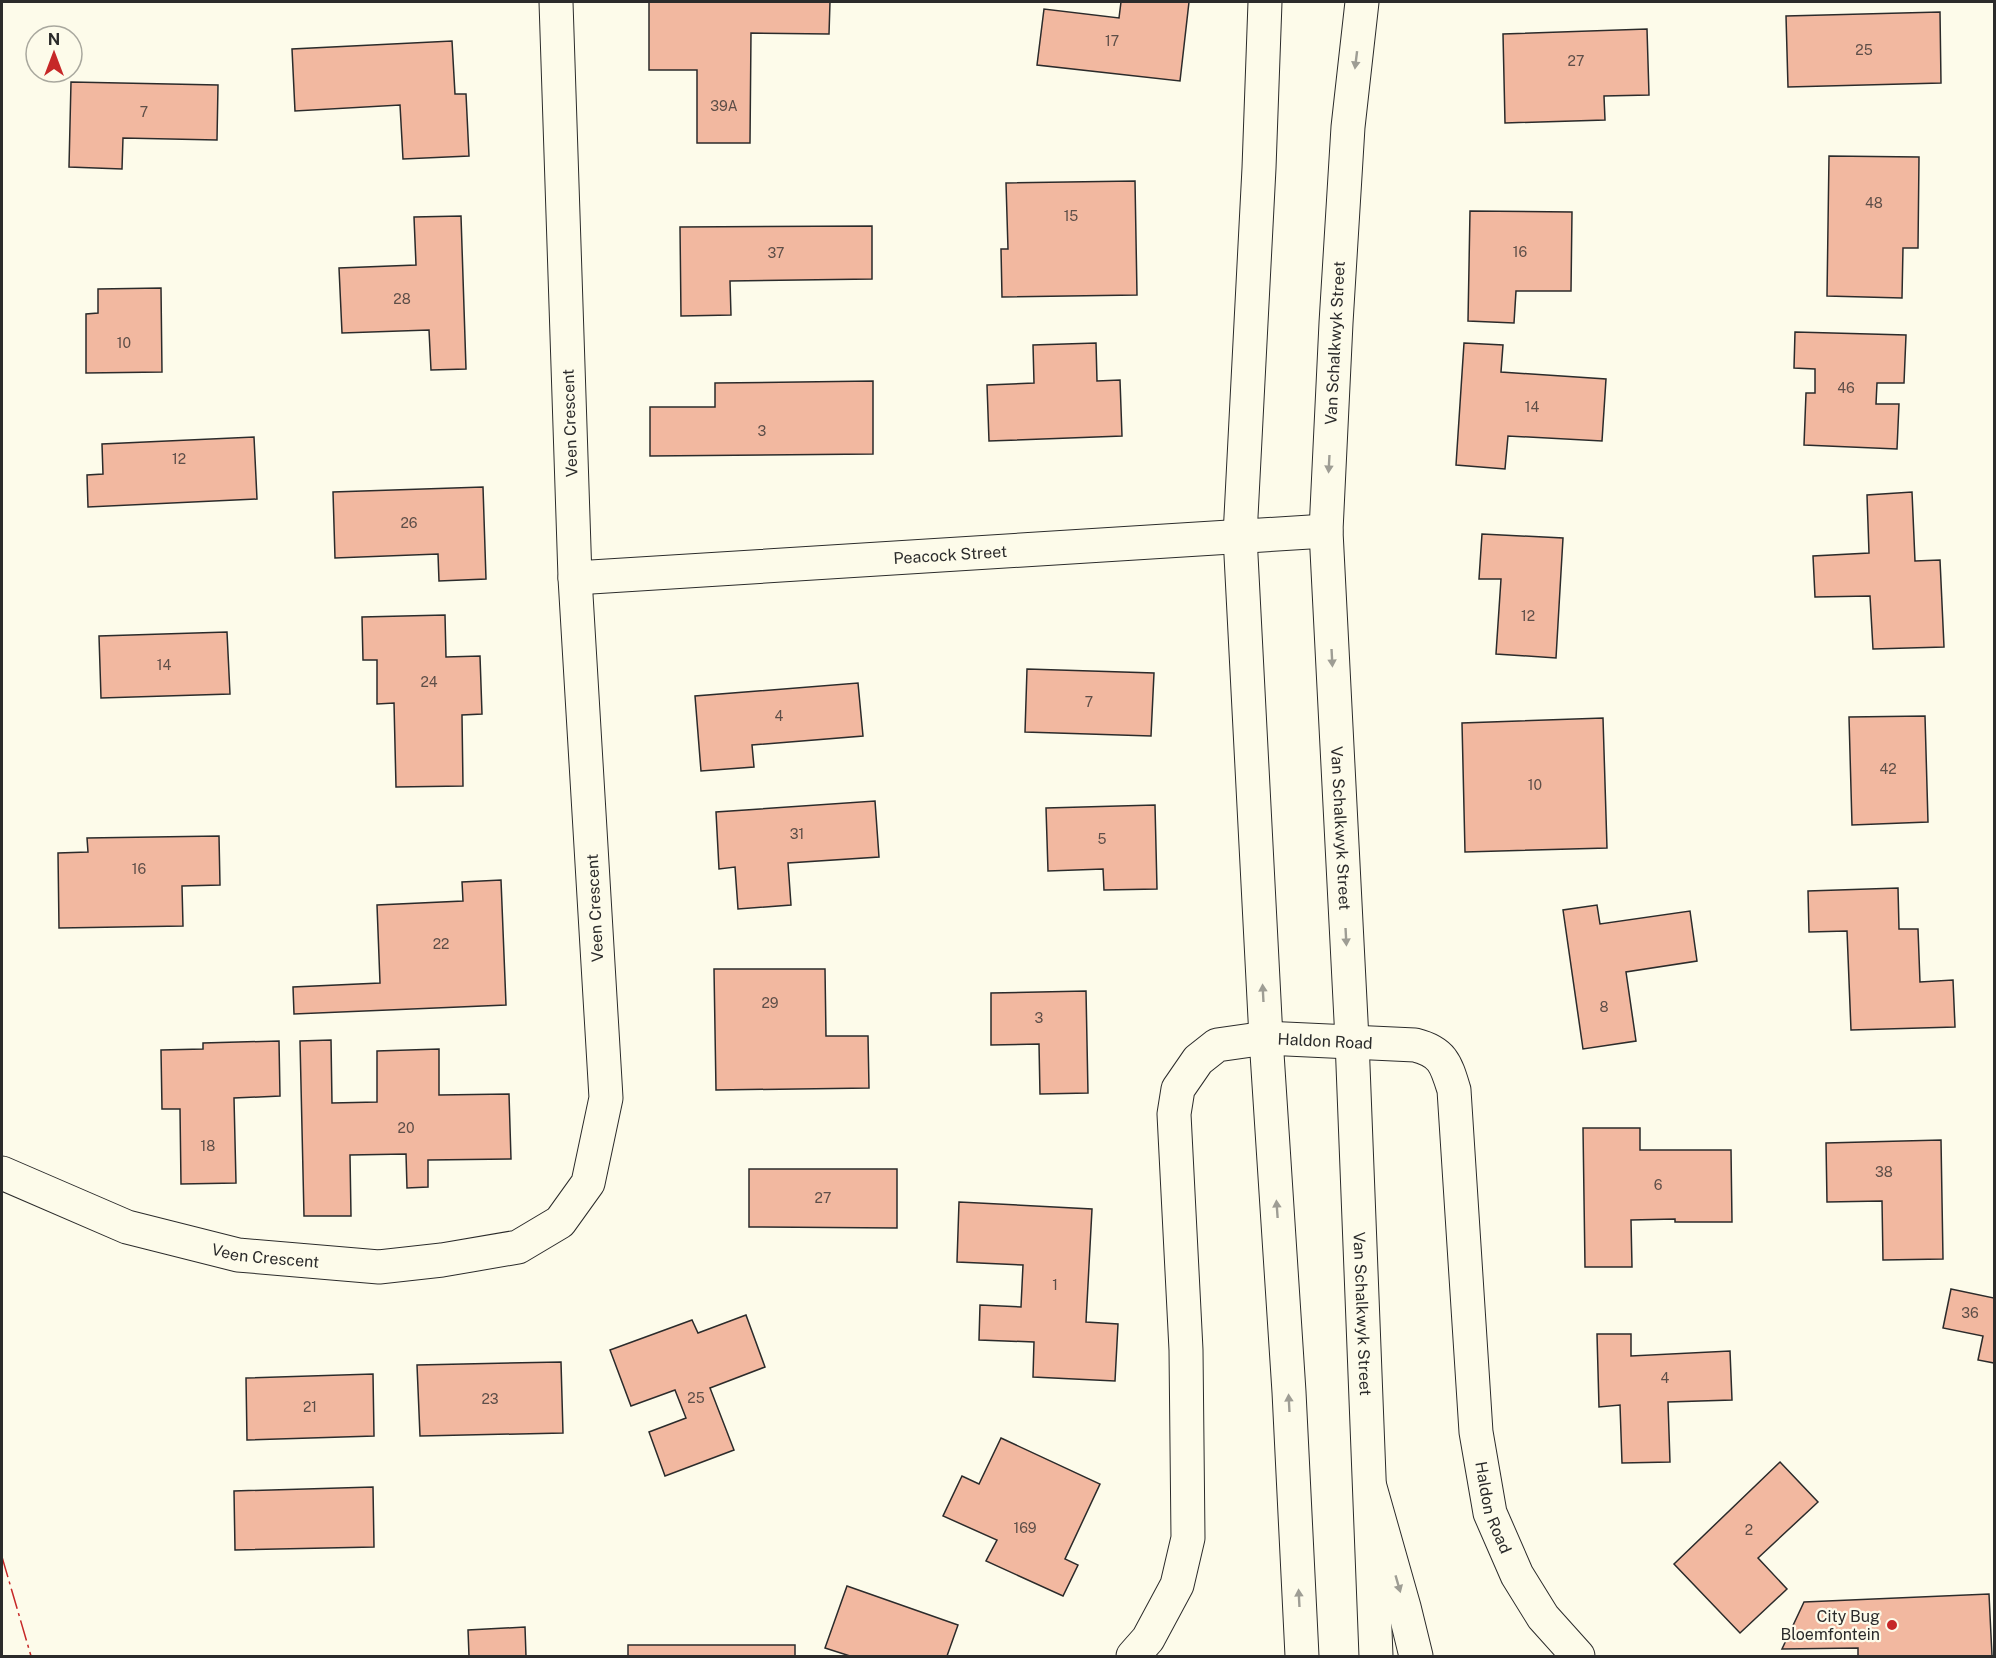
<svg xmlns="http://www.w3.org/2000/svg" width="1996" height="1658" font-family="'Public Sans',sans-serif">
	<rect width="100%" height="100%" fill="#fdfbea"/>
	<g fill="#f2b8a0" stroke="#2b2b2b" stroke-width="1.5">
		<polygon points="649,2 830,2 829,34 751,33 750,143 697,143 697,70 649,70"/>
		<polygon points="1121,2 1189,2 1180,81 1037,65 1044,9 1119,18"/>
		<polygon points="1940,12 1941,83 1788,87 1786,16"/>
		<polygon points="1647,29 1649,95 1604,96 1605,120 1505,123 1503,34"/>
		<polygon points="452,41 455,94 466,94 469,156 403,159 400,105 295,111 292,49"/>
		<polygon points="71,82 218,85 217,140 123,138 122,169 69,167"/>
		<polygon points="1829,156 1919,157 1918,248 1903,248 1902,298 1827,296"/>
		<polygon points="1135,181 1137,295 1002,297 1001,249 1008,249 1006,183"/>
		<polygon points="1470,211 1572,212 1571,291 1516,291 1514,323 1468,321"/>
		<polygon points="461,216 466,369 431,370 429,330 342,333 339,268 416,265 414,217"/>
		<polygon points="872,226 872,279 730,281 731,315 681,316 680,227"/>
		<polygon points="161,288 162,372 86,373 86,314 98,313 98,289"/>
		<polygon points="1795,332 1906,335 1904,383 1877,383 1876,404 1899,404 1897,449 1804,445 1806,393 1815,393 1815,369 1794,368"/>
		<polygon points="1096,343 1097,381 1120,380 1122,436 989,441 987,385 1034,383 1033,345"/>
		<polygon points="1464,343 1503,345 1501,372 1606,379 1602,441 1508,436 1505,469 1456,465"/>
		<polygon points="873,381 873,454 650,456 650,407 715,407 715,383"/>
		<polygon points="254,437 257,499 88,507 87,475 103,474 102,444"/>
		<polygon points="483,487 486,579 439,581 438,554 335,558 333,492"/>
		<polygon points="1912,492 1915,561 1940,560 1944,647 1873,649 1870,596 1815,597 1813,556 1869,553 1867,495"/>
		<polygon points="1482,534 1563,538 1556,658 1496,654 1501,579 1479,579"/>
		<polygon points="445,615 446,657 480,656 482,714 462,715 463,786 396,787 394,703 377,704 377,660 363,660 362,617"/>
		<polygon points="227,632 230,694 101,698 99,636"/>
		<polygon points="1027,669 1154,673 1151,736 1025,732"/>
		<polygon points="858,683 863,736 752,745 754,767 701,771 695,696"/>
		<polygon points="1925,716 1928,822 1852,825 1849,717"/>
		<polygon points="1603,718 1607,848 1465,852 1462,723"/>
		<polygon points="875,801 879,857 788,863 791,905 738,909 735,867 719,869 716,812"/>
		<polygon points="1155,805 1157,889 1104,890 1103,869 1048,871 1046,808"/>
		<polygon points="219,836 220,885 182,886 183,926 59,928 58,853 88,852 87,838"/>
		<polygon points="501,880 506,1005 294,1014 293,987 380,983 377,905 463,901 462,882"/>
		<polygon points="1898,888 1899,929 1918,929 1920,982 1953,980 1955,1027 1851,1030 1847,931 1809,932 1808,891"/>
		<polygon points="1597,905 1600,924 1690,911 1697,961 1626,972 1636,1041 1583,1049 1563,910"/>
		<polygon points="714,969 825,969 826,1036 868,1036 869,1088 716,1090"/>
		<polygon points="1086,991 1088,1093 1040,1094 1039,1044 991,1045 991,993"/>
		<polygon points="331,1040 332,1103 377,1102 377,1051 439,1049 439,1095 509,1094 511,1159 428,1160 428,1187 407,1188 406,1154 350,1155 351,1216 304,1216 300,1041"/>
		<polygon points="279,1041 280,1096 234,1098 236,1183 181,1184 180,1109 162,1109 161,1050 203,1049 203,1043"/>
		<polygon points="1583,1128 1640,1128 1640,1150 1731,1150 1732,1222 1675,1222 1675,1219 1631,1220 1632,1267 1585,1267"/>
		<polygon points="1941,1140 1943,1259 1883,1260 1882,1201 1827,1202 1826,1143"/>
		<polygon points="749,1169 897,1169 897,1228 749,1227"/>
		<polygon points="959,1202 1092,1209 1086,1322 1118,1324 1115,1381 1033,1377 1034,1342 979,1340 980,1305 1021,1307 1023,1265 957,1262"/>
		<polygon points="1951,1289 1994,1298 1994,1363 1978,1360 1983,1336 1943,1328"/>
		<polygon points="746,1315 765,1367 710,1388 734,1450 665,1476 649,1432 686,1418 675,1390 631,1406 610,1350 692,1320 698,1333"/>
		<polygon points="1597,1334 1631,1334 1631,1356 1730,1351 1732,1400 1668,1402 1670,1462 1622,1463 1620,1405 1599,1407"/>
		<polygon points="561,1362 563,1433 420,1436 417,1365"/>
		<polygon points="373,1374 374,1436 247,1440 246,1378"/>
		<polygon points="1001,1438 1100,1484 1065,1559 1078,1565 1063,1596 986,1561 997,1540 943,1516 962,1476 979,1484"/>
		<polygon points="1780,1462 1818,1502 1758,1558 1787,1589 1740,1633 1674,1564"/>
		<polygon points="373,1487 374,1547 235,1550 234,1491"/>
		<polygon points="847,1586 958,1625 947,1656 850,1656 825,1648"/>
		<polygon points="1989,1594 1992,1656 1858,1656 1858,1648 1782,1649 1804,1602"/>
		<polygon points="525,1627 526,1656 469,1656 468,1630"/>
		<rect x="628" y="1645" width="167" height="11"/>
	</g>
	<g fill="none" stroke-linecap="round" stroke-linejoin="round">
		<defs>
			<g id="street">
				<polyline points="1265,2 1259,168 1240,536 1266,1038 1289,1392 1302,1656"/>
				<path id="s1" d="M1362 2 1348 127 1336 323 1326 531 1352 1040 1376 1656"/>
				<path id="s2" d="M575 578 1326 531"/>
				<path id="s3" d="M2 1173 127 1227 238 1255 379 1267 442 1260 518 1247 560 1222 588 1183 606 1098 575 578 556 2"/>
				<path id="s4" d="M1133 1656 1148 1639 1177 1585 1188 1538 1186 1350 1174 1114 1178 1089 1198 1060 1217 1045 1266 1038 1415 1045C1443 1052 1446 1064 1454 1090L1476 1432 1490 1513 1517 1575 1543 1617 1578 1656"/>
			</g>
			<polyline id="highway" points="1370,1487 1404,1607 1416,1656"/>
		</defs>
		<use href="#street" stroke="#2b2b2b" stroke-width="35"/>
		<use href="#highway" stroke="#2b2b2b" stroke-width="35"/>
		<use href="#street" stroke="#fdfbea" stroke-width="33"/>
		<use href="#highway" stroke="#fdfbea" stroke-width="33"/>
		<polyline stroke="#c62828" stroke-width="1.5" stroke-dasharray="21 4.5 3 4.5" stroke-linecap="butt" points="2,1557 31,1656"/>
	</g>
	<defs><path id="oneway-solid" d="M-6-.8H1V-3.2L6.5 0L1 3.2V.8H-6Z" transform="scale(1.5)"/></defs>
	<g fill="#9e9d94">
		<use href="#oneway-solid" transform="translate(1356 60) rotate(97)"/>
		<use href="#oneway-solid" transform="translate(1329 464) rotate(93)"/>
		<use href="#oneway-solid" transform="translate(1332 658) rotate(87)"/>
		<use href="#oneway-solid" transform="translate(1346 937) rotate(87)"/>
		<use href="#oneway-solid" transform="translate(1263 993) rotate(-93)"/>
		<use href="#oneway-solid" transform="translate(1277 1209) rotate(-94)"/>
		<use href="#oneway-solid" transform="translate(1289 1403) rotate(-93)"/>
		<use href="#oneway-solid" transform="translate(1398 1584) rotate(74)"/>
		<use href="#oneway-solid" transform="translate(1299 1598) rotate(-93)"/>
	</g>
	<circle fill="#c62828" stroke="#fdfbea" stroke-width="2" cx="1892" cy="1625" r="6"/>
	<g text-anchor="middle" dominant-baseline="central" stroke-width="4.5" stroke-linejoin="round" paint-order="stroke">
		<g font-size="14" fill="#5d4e48">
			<text x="1112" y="41">17</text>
			<text x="1864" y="50">25</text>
			<text x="1576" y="61">27</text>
			<text x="724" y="106">39A</text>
			<text x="144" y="112">7</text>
			<text x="1874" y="203">48</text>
			<text x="1071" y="216">15</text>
			<text x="1520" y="252">16</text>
			<text x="776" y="253">37</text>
			<text x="402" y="299">28</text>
			<text x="124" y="343">10</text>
			<text x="1846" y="388">46</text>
			<text x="1532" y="407">14</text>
			<text x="762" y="431">3</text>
			<text x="179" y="459">12</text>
			<text x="409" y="523">26</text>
			<text x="1528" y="616">12</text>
			<text x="164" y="665">14</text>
			<text x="429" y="682">24</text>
			<text x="1089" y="702">7</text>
			<text x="779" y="716">4</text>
			<text x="1888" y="769">42</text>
			<text x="1535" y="785">10</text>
			<text x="797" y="834">31</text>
			<text x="1102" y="839">5</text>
			<text x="139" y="869">16</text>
			<text x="441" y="944">22</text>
			<text x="770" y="1003">29</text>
			<text x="1604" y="1007">8</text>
			<text x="1039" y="1018">3</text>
			<text x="406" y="1128">20</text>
			<text x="208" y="1146">18</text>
			<text x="1884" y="1172">38</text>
			<text x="1658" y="1185">6</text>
			<text x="823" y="1198">27</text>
			<text x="1055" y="1285">1</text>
			<text x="1970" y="1313">36</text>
			<text x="1665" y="1378">4</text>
			<text x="696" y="1398">25</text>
			<text x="490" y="1399">23</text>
			<text x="310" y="1407">21</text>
			<text x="1025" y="1528">169</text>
			<text x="1749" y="1530">2</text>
		</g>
		<g font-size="16" fill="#2b2b2b" stroke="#fdfbea">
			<text transform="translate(1335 343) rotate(-87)">Van Schalkwyk Street</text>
			<text transform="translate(570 423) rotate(-92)">Veen Crescent</text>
			<text stroke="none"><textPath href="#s2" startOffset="376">Peacock Street</textPath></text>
			<text stroke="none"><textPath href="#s1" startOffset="828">Van Schalkwyk Street</textPath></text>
			<text transform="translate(595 908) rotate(-93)">Veen Crescent</text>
			<text stroke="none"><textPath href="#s4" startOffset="750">Haldon Road</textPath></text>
			<text stroke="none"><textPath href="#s3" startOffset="278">Veen Crescent</textPath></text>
			<text stroke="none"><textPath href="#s1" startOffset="1314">Van Schalkwyk Street</textPath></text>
			<text stroke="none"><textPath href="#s4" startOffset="1324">Haldon Road</textPath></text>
		</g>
		<g font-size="16" fill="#2b2b2b" stroke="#fdfbea" text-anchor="end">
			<text x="1880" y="1616">City Bug<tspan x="1880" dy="18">Bloemfontein</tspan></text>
		</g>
	</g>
	<rect width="1996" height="1658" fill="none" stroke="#2b2b2b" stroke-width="6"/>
	<g transform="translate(54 54)"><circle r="28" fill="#fdfbea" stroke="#a9a89e" stroke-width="1.5"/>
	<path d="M0-4.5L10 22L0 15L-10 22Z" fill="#c62828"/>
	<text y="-9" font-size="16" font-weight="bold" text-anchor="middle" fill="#2b2b2b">N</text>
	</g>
</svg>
